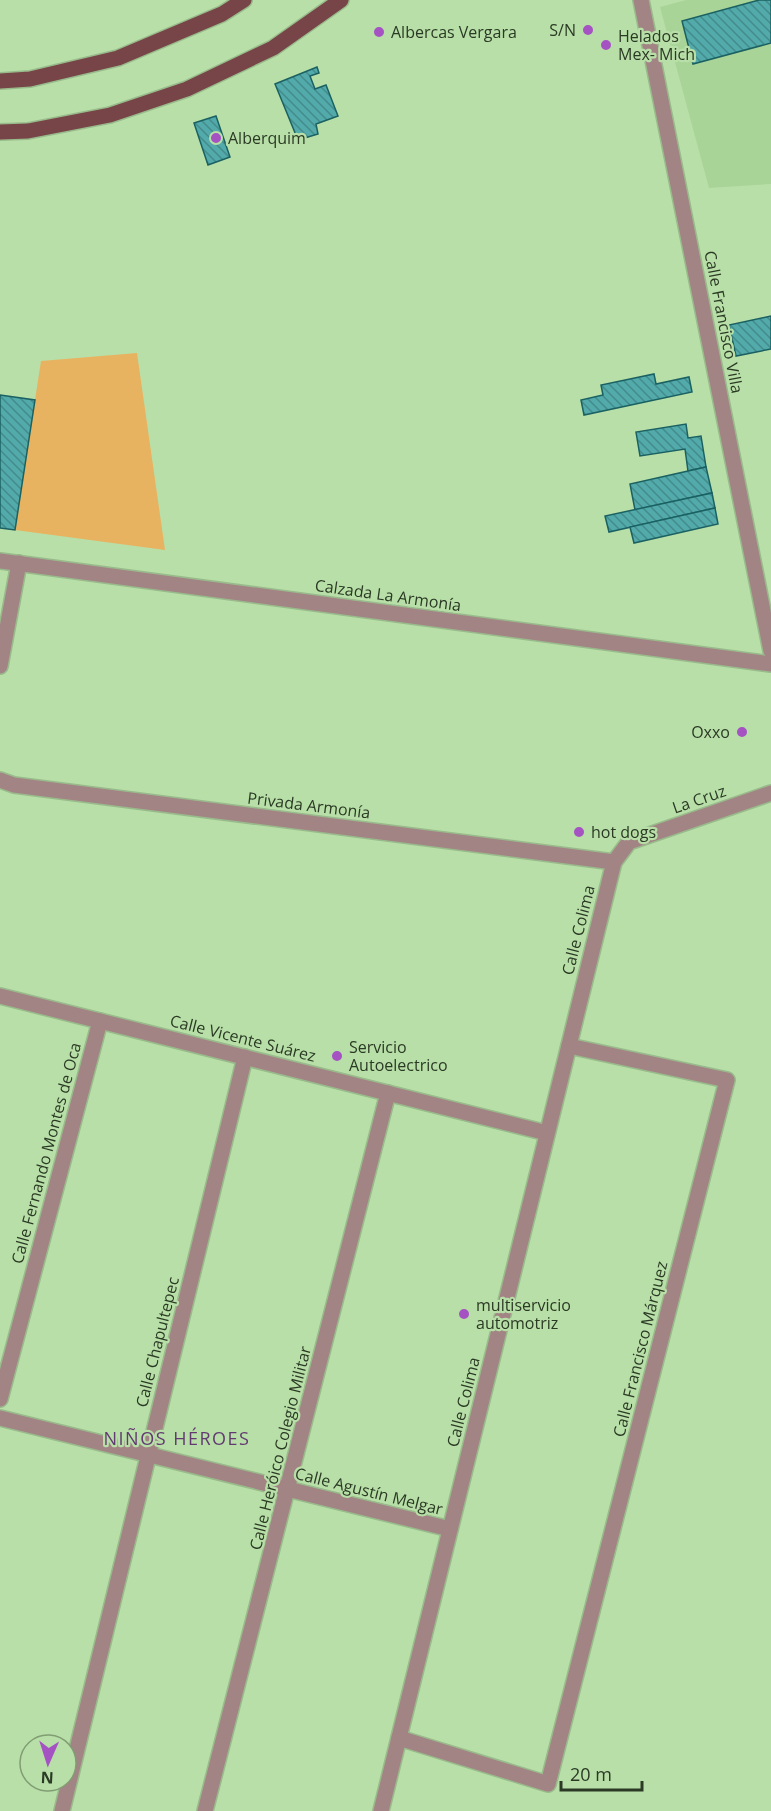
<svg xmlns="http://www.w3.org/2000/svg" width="771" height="1811" font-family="'Open Sans',sans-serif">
	<defs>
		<pattern id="building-back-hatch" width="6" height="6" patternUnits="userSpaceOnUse" patternTransform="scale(1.5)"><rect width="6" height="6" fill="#52aaab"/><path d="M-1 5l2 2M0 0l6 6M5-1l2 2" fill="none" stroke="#448b8b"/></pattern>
	</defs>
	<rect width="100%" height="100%" fill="#b8dfa8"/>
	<polygon fill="#a9d498" points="686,0 771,0 771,184 709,188 660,7"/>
	<polygon fill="#e8b361" points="137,353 165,550 15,530 41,361"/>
	<g fill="url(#building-back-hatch)" stroke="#1b6162" stroke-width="1.5">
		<polygon points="759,0 771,0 771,43 693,64 682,21"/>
		<polygon points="317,67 319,73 310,76 315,89 326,85 338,116 316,124 318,134 298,140 275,84"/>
		<polygon points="216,116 230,157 208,165 194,123"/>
		<polygon points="771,316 771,349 736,356 729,325"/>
		<polygon points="654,374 656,384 689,377 692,392 584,415 581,400 603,395 601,385"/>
		<polygon points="0,395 35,400 15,530 0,528"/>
		<polygon points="686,424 688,438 701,436 706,467 688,471 685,449 640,456 636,432"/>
		<polygon points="706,467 712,493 635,510 630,484"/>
		<polygon points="712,493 715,508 609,532 605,516"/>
		<polygon points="715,508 718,524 634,543 630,527"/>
	</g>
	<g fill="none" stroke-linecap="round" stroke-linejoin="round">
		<defs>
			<g id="minor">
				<polyline points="641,0 771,651"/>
				<polyline points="0,561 771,664"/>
				<polyline points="0,666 19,563"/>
				<polyline points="0,780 14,785 614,862"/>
				<polyline points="0,996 547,1133"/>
				<polyline points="0,1399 100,1021"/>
				<polyline points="0,1418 450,1529"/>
				<polyline points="399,1738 548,1784 727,1080 569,1046"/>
				<polyline points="62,1811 245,1057"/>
				<polyline points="205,1811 388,1093"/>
				<polyline points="381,1811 614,862 629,842 771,793"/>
			</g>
			<g id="major">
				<polyline points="0,81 30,79 118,58 222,14 244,0"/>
				<polyline points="0,132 28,131 110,115 187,89 273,48 341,0"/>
			</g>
		</defs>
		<use href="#minor" stroke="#99bb8b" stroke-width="18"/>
		<use href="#major" stroke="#99bb8b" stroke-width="18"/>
		<use href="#minor" stroke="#a38485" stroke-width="15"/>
		<use href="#major" stroke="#774447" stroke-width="15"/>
	</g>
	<g fill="#a552c2" stroke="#b8dfa8" stroke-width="2">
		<circle cx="588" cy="30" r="6"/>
		<circle cx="379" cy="32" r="6"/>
		<circle cx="606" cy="45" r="6"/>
		<circle cx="216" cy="138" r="6"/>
		<circle cx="742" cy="732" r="6"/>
		<circle cx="579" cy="832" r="6"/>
		<circle cx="337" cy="1056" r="6"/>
		<circle cx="464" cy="1314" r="6"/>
	</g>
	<g text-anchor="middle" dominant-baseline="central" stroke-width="4.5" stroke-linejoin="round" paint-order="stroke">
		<g font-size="16" fill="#2b3a24" stroke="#b8dfa8" text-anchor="start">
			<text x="576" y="30" text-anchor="end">S/N</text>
			<text x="391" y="32">Albercas Vergara</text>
			<text x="618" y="36">Helados<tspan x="618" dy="18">Mex- Mich</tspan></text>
			<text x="228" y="138">Alberquim</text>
			<text x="730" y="732" text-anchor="end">Oxxo</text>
			<text x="591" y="832">hot dogs</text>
			<text x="349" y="1047">Servicio<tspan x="349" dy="18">Autoelectrico</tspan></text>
			<text x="476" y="1305">multiservicio<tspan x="476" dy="18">automotriz</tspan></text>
		</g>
		<g font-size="16" fill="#2b3a24" stroke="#b8dfa8">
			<text transform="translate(724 322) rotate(79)">Calle Francisco Villa</text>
			<text transform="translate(388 595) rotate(8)">Calzada La Armonía</text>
			<text transform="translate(699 799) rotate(-19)">La Cruz</text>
			<text transform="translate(309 805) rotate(7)">Privada Armonía</text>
			<text transform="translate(578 930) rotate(-76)">Calle Colima</text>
			<text transform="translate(243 1038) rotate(14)">Calle Vicente Suárez</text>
			<text transform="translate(46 1153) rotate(-75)">Calle Fernando Montes de Oca</text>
			<text transform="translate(157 1342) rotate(-76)">Calle Chapultepec</text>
			<text transform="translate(640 1349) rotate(-76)">Calle Francisco Márquez</text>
			<text transform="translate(463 1402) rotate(-76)">Calle Colima</text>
			<text transform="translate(280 1448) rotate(-76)">Calle Heróico Colegio Militar</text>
			<text transform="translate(369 1491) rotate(14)">Calle Agustín Melgar</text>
		</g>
		<g font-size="18" letter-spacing="1.5" fill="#623a71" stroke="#b8dfa8">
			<text x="177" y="1438">NIÑOS HÉROES</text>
		</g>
	</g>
	<g transform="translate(48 1763) rotate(183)"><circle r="28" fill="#b8dfa8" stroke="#809d73" stroke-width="1.5"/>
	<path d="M0-4.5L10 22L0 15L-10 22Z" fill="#a552c2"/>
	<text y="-9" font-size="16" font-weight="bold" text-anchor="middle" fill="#2b3a24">N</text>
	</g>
	<path d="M561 1781v9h81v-9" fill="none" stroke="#2b3a24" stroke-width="3"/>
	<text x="570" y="1781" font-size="18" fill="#2b3a24" stroke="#b8dfa8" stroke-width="4.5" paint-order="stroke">20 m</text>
</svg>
